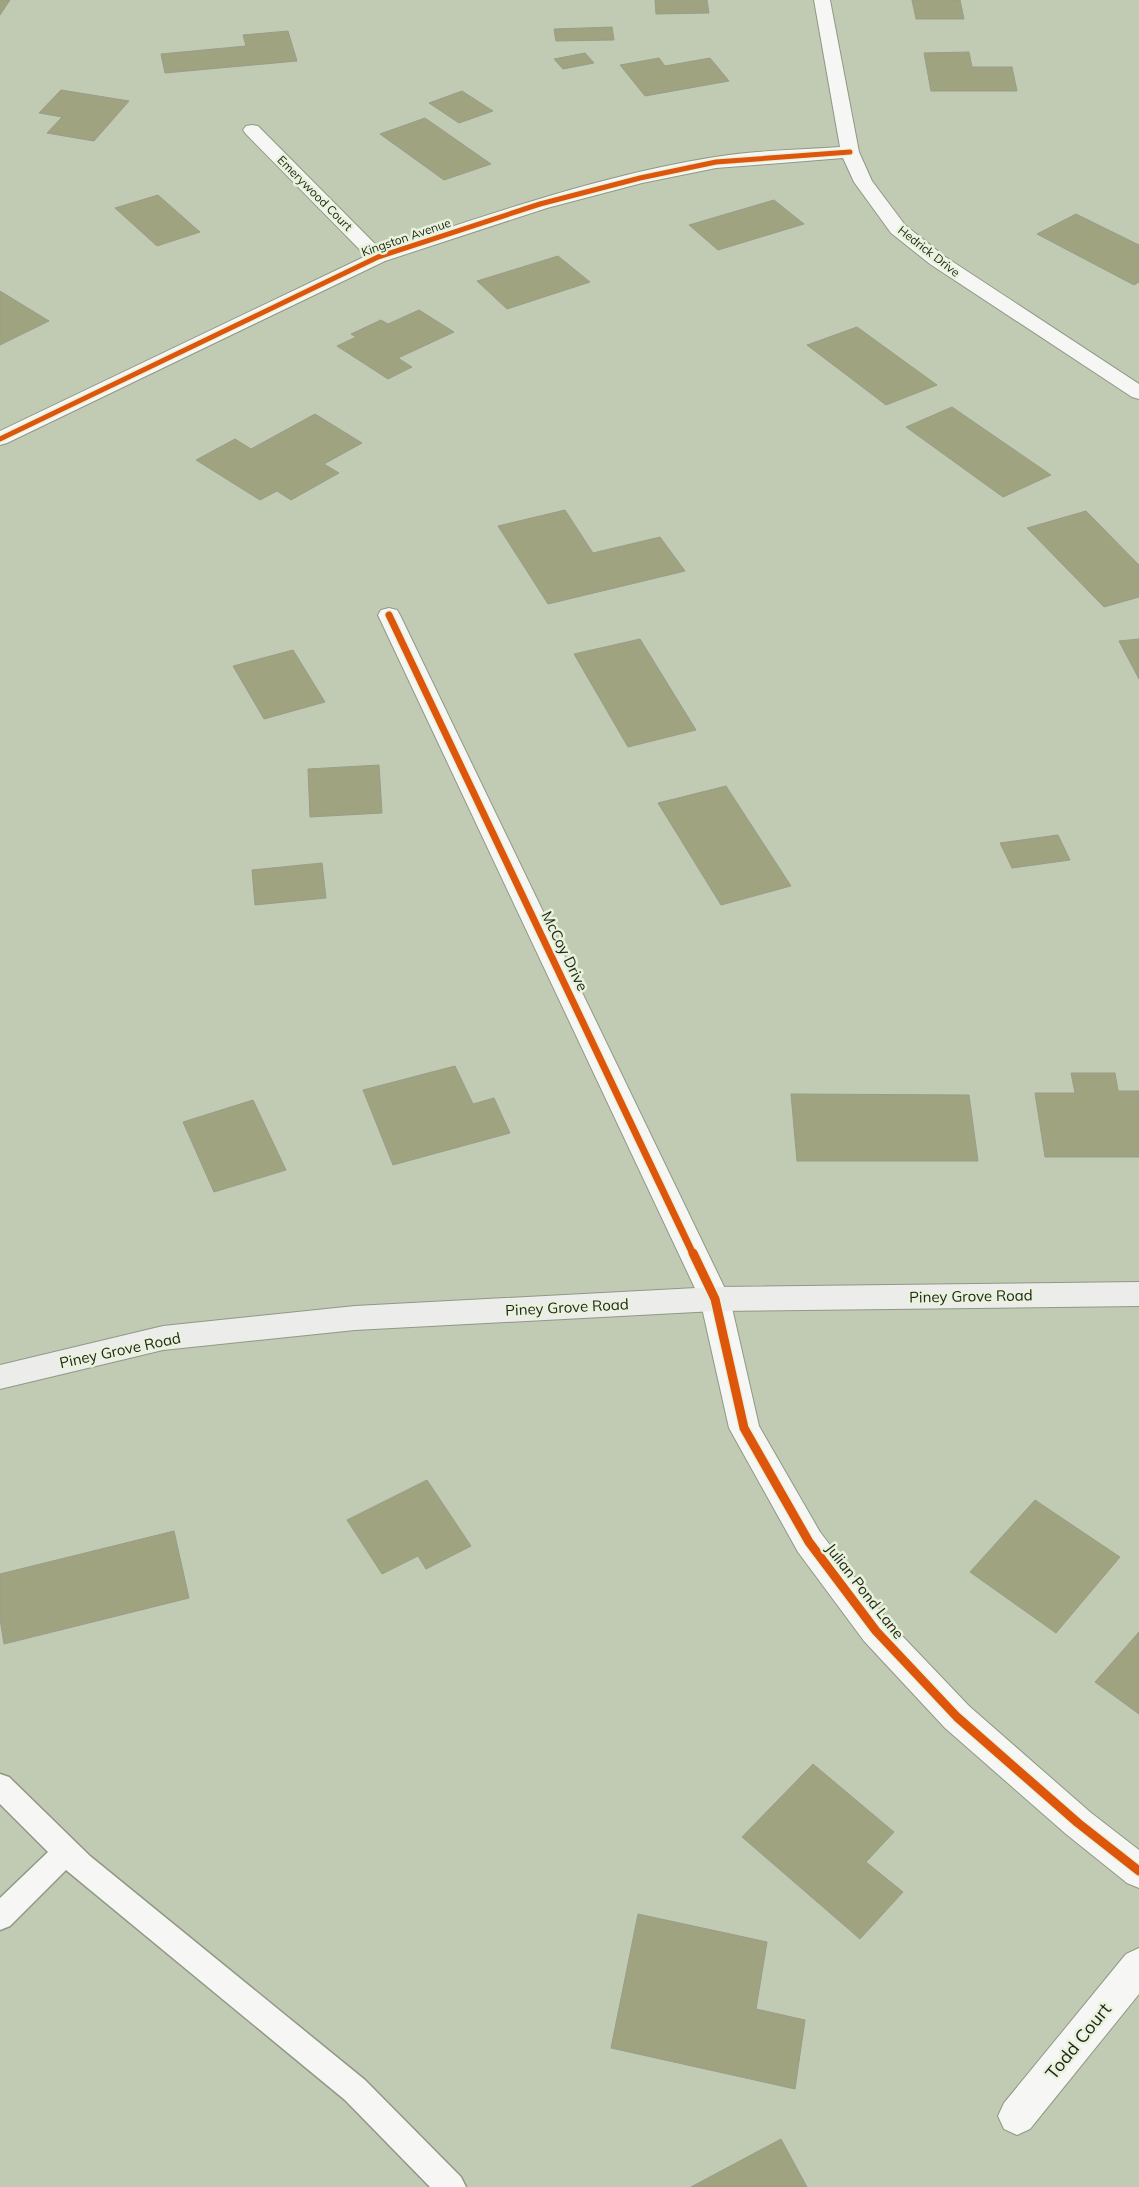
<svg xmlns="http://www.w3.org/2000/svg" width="1139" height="2187" font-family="Mulish,sans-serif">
	<rect width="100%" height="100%" fill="#c1cbb3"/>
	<g fill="#9fa37f" stroke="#999d89">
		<polygon points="0,0 10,0 0,15"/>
		<polygon points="655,0 707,0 709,13 656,14"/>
		<polygon points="912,0 960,0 964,19 916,19"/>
		<polygon points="612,27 614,40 556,41 554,29"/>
		<polygon points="288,31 297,61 165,73 161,54 246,46 243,35"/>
		<polygon points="969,52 972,67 1012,67 1017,91 931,91 924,53"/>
		<polygon points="585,53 594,63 563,69 554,59"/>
		<polygon points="659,58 665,66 710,58 729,81 645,96 620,65"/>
		<polygon points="61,90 129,101 94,141 47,133 62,117 39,113"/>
		<polygon points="462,91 493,111 459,123 429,103"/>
		<polygon points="425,118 491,164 444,180 380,134"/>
		<polygon points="158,195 200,232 157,246 115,208"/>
		<polygon points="774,200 804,224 718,250 689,225"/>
		<polygon points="1076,214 1139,245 1139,282 1134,285 1037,234"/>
		<polygon points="558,256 590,282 507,309 477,281"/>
		<polygon points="0,291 49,321 0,345"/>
		<polygon points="419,310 454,332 398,358 412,367 388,379 337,346 356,337 351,334 381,320 388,324"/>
		<polygon points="857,327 937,385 886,405 807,345"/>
		<polygon points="952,407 1051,475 1003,497 906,427"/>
		<polygon points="315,414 362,443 324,464 339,473 291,500 277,491 260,500 196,460 235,439 251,449"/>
		<polygon points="565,510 593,553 660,537 685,571 548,604 498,526"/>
		<polygon points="1086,511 1139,565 1139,597 1104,607 1027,528"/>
		<polygon points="640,639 696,730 628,747 574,654"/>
		<polygon points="1139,639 1139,679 1119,641"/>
		<polygon points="293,650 325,702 264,719 233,666"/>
		<polygon points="379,765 382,813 310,817 308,769"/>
		<polygon points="726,786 791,886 721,905 658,803"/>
		<polygon points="1058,835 1070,860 1012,868 1000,843"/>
		<polygon points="322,863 326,898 255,905 252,870"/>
		<polygon points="455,1066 473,1104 494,1098 510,1133 393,1165 363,1090"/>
		<polygon points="1071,1073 1115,1073 1118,1091 1139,1091 1139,1157 1045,1157 1035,1093 1075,1093"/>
		<polygon points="791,1094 969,1095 978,1161 797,1161"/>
		<polygon points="253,1100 286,1170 214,1192 183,1122"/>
		<polygon points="427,1480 471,1546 426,1569 418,1556 382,1574 347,1520"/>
		<polygon points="1035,1500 1120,1557 1056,1633 970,1572"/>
		<polygon points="174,1531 189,1598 4,1644 0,1619 0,1574"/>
		<polygon points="1139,1632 1139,1714 1095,1682"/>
		<polygon points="813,1764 894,1832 866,1862 903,1892 860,1939 742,1837"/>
		<polygon points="638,1914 767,1942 756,2009 805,2020 795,2089 611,2048"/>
		<polygon points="781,2139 807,2187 691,2187"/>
	</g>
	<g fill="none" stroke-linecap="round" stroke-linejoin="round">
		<defs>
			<polygon id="service" points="0,1774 9,1777 90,1856 365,2080 461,2177 466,2187 430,2187 345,2100 66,1870 10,1926 0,1930 0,1898 48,1852 0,1804"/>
			<g id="minor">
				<path d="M814 0H830L859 152 872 181 905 225 944 256 1139 384V399L1132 397 930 264 891 233 854 182 843 158 716 168 642 183 547 208 385 261 7 443 0 445V431L366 256 246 134 243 130 246 126 252 125 258 126 381 250C491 214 601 175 715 157 756 150 799 150 840 147Z"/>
				<polygon points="389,608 397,610 400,615 730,1299 759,1426 820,1532 888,1621 969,1706 1090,1812 1139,1850 1139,1888 1127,1883 1066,1834 945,1728 864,1641 798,1552 729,1428 700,1299 378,615 381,610"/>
				<polygon points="1139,1948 1139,1994 1030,2129 1017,2135 1004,2129 998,2116 1004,2103 1126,1954"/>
			</g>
			<polygon id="secondary" points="1139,1282 1139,1306 715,1311 355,1330 163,1350 0,1389 0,1365 163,1326 355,1306 715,1287"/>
		</defs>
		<use href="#service" stroke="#909885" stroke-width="3"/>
		<use href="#minor" stroke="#909885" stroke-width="2"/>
		<use href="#secondary" stroke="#909885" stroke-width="2"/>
		<use href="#service" fill="#f6f7f4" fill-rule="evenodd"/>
		<use href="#minor" fill="#f6f7f4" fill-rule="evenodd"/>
		<use href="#secondary" fill="#ececeb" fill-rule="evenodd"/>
		<defs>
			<polyline id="cycleway-far2" points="0,439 378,257 540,204 640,178 716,162 850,152"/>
			<polyline id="cycleway-far1" points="389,615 693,1254"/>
			<polyline id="cycleway" points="693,1253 715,1299 744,1428 809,1542 876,1631 957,1717 1078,1823 1139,1871"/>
		</defs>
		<use href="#cycleway-far2" stroke="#e8f2dc" stroke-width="8"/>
		<use href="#cycleway-far1" stroke="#e8f2dc" stroke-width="10"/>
		<use href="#cycleway" stroke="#e8f2dc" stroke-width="12"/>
		<use href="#cycleway-far2" stroke="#de560c" stroke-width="5"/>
		<use href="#cycleway-far1" stroke="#de560c" stroke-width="7"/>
		<use href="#cycleway" stroke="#de560c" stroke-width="9"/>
	</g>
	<g text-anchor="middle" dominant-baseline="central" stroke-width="5" stroke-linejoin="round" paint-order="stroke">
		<g font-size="12" fill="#1d2413" stroke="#e8f2dc">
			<text transform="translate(315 193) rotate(45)">Emerywood Court</text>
			<text transform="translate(406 237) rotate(-19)">Kingston Avenue</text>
			<text transform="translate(929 251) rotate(38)">Hedrick Drive</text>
		</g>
		<g font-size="15" fill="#1d2413" stroke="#e8f2dc">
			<text transform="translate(565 951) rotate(64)">McCoy Drive</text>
			<text transform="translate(971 1296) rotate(-1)">Piney Grove Road</text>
			<text transform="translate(567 1307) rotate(-3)">Piney Grove Road</text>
			<text transform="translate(120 1350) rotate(-12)">Piney Grove Road</text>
			<text transform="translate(865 1591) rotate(52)">Julian Pond Lane</text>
		</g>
		<g font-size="18" fill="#1d2413" stroke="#e8f2dc">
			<text transform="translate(1078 2041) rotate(-51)">Todd Court</text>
		</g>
	</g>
</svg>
